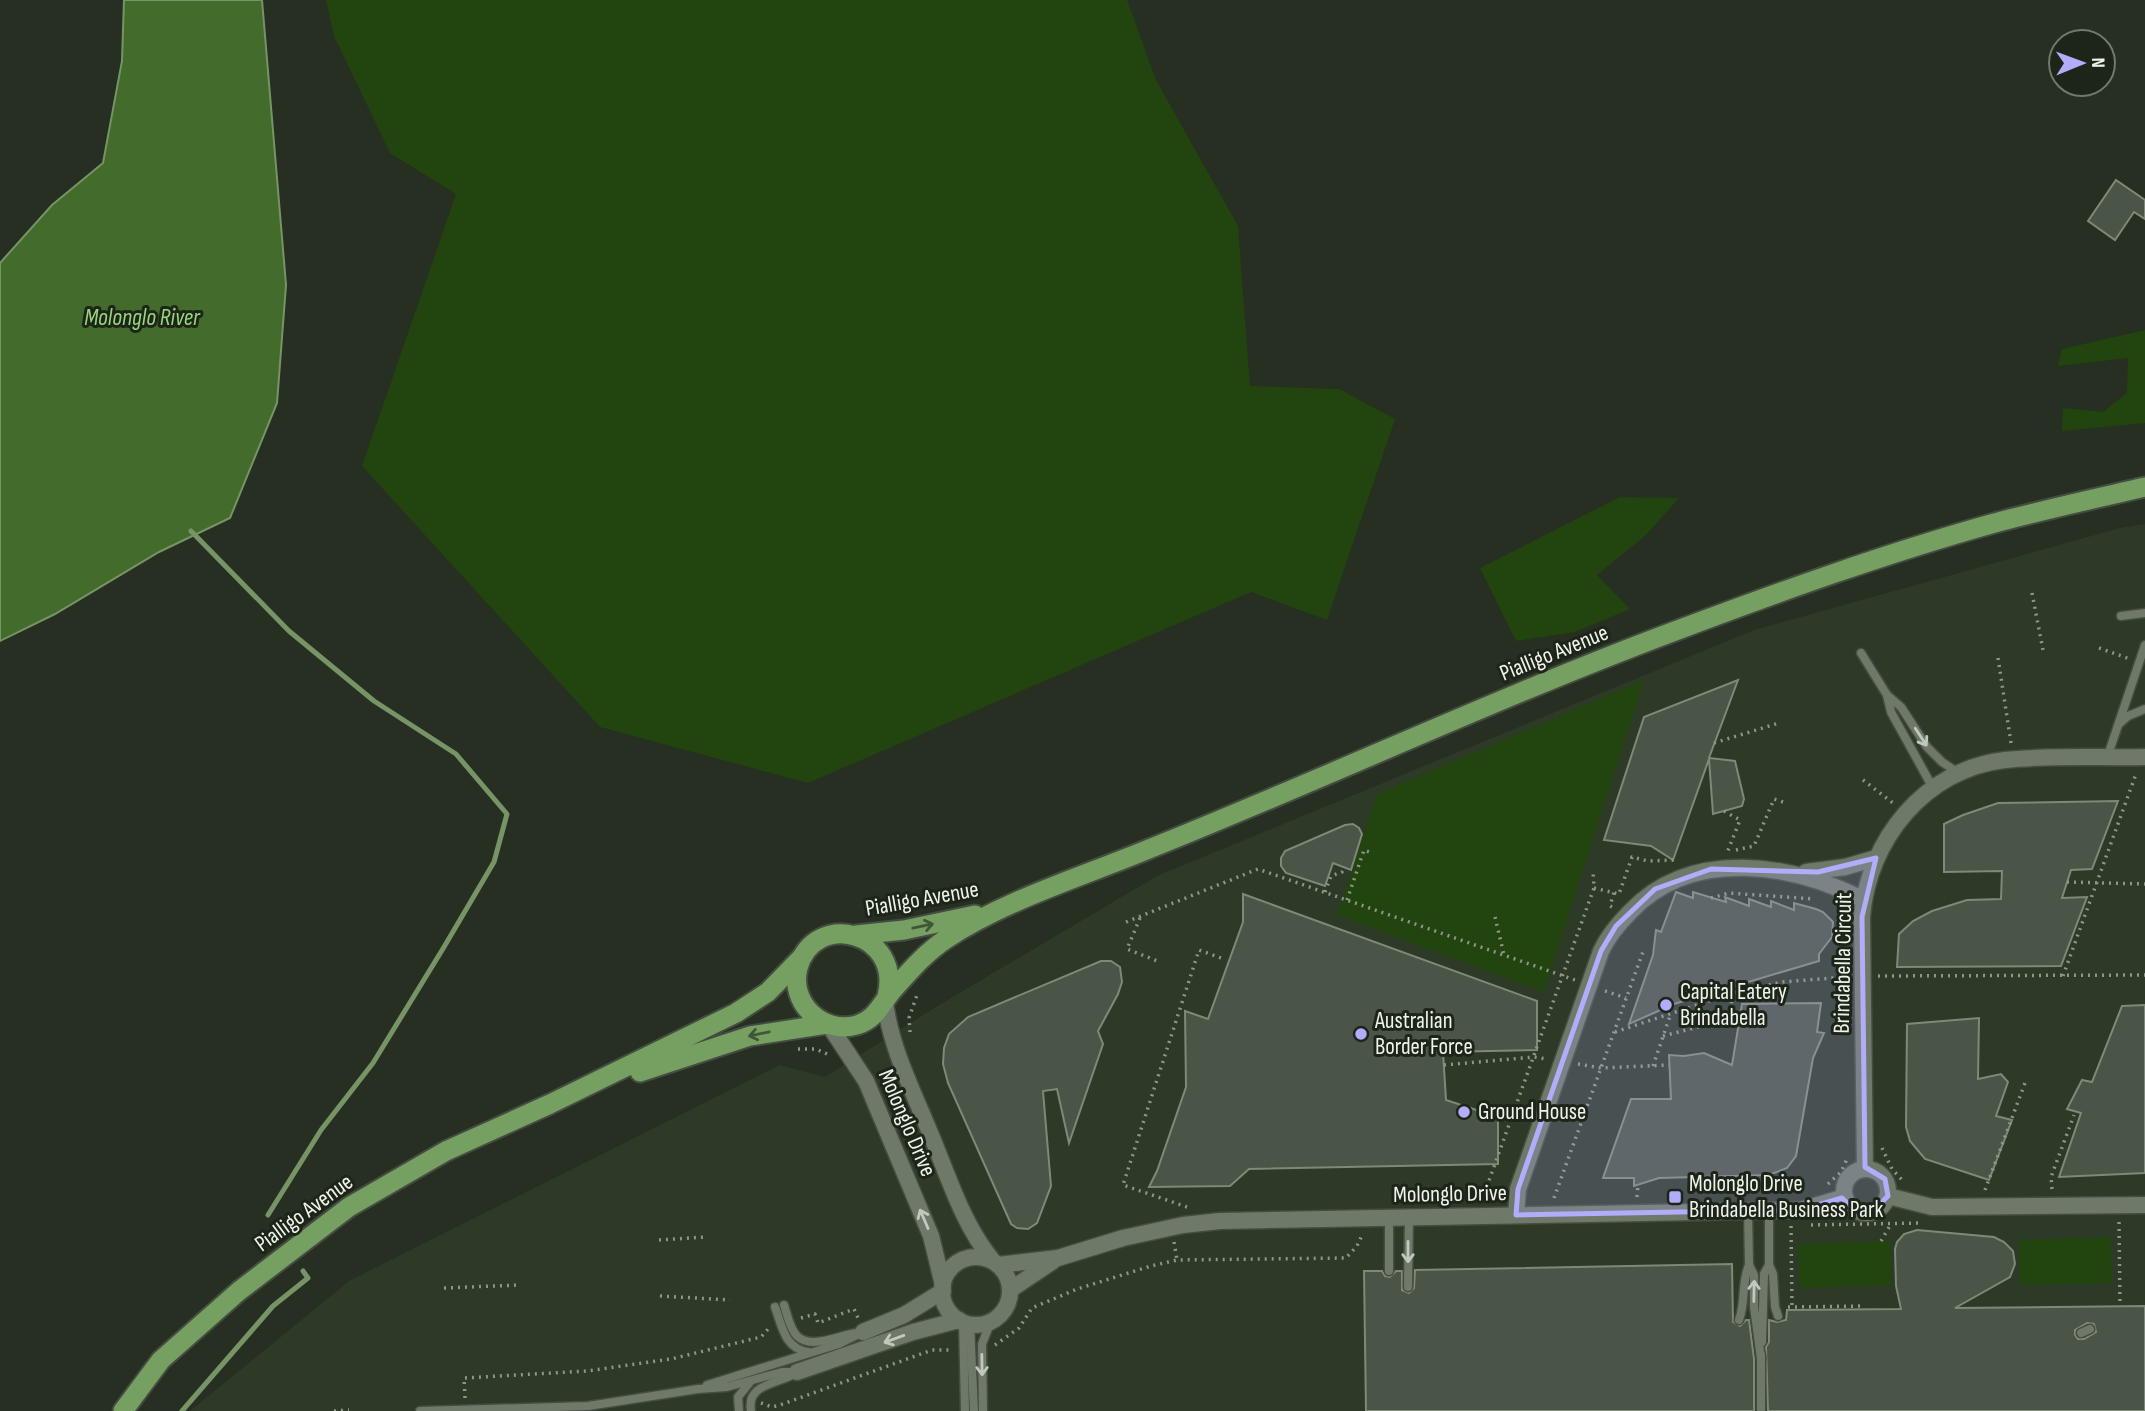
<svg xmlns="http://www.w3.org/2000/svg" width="2145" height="1411" font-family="'Sofia Sans Condensed',sans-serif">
	<rect width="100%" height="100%" fill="#262f22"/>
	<polygon fill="#2d3a27" points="2145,524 2145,1411 190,1411 349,1281 780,1065 825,1077 939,1005 1157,876 1754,630 2120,528"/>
	<g fill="#22440e">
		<polygon points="326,0 1127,0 1156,80 1238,226 1250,386 1339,389 1395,419 1327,620 1251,592 808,783 600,727 362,466 456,194 390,153 334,36"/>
		<polygon points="2145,330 2145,423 2062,431 2063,408 2103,412 2127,393 2128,358 2058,366 2062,349"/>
		<polygon points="1620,497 1679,498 1646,535 1597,575 1630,609 1575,632 1516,641 1480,568"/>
		<polygon points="1644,680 1544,992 1337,915 1377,794"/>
		<polygon points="2111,1237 2112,1283 2020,1285 2019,1240"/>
		<polygon points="1890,1241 1892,1285 1800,1288 1798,1244"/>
	</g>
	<polygon fill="#426b2c" stroke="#769465" stroke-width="2" points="124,0 262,0 286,285 277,403 230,518 159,552 55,614 0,641 0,263 52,205 103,163 122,61"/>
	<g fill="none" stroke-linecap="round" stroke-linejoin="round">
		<g stroke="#769465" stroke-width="5">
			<polyline points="191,531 289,631 374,701 456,754 507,814 494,862 444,947 373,1063 321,1130 268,1215"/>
			<polyline points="182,1411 273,1306 308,1278 303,1271"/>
		</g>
	</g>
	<g fill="#4b5547" stroke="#7e8979" stroke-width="2" fill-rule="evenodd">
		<polygon points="2116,180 2145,200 2145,219 2134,212 2115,240 2088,221"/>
		<polygon points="1738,680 1709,758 1735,761 1744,799 1742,806 1713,814 1709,759 1673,860 1651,846 1604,840 1644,717"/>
		<polygon points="2118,801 2092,869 2071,870 2062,898 2087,897 2061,966 1897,967 1899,934 1913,921 1932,911 1967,900 2001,899 2002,871 1944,872 1944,824 1963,815 1998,803"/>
		<polygon points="1353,824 1359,828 1362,834 1351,870 1333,863 1325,886 1286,873 1281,866 1281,858 1285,851 1345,825"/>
		<polygon points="1676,892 1693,898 1693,892 1726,902 1725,897 1749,906 1749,899 1771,907 1771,901 1794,910 1794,903 1816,909 1823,912 1833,922 1832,937 1819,954 1819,961 1674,1004 1629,1024 1653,955 1656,930 1661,932"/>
		<polygon points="1243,894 1537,1001 1537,1050 1443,1052 1446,1100 1498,1117 1498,1164 1249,1169 1230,1186 1149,1187 1157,1171 1186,1087 1185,1011 1208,1019 1243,922"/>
		<polygon points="1101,961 1111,961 1120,967 1122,982 1118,994 1098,1031 1103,1044 1069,1143 1057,1089 1043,1091 1051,1186 1037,1223 1028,1229 1017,1228 1011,1224 948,1083 943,1064 944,1048 949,1034 968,1017"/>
		<polygon points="1821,1003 1817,1032 1824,1033 1813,1058 1796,1156 1787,1168 1769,1175 1659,1178 1634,1186 1634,1178 1603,1178 1631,1099 1671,1099 1669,1055 1684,1056 1704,1053 1732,1065 1742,1004"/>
		<polygon points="2145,1005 2145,1173 2059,1177 2081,1113 2067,1109 2082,1080 2092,1082 2122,1006"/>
		<polygon points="1979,1018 1978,1079 2001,1074 2008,1082 1996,1116 2012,1120 1989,1180 1925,1159 1910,1141 1906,1127 1907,1024"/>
		<path d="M1917 1230 1994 1237 2004 1242 2013 1251 2015 1264 2010 1277 1955 1308 2145 1306V1411H1768L1766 1347 1769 1342V1320L1777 1322 1786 1320 1787 1310 1901 1309 1896 1286 1895 1249 1897 1242 1904 1234ZM2087 1323 2094 1324 2096 1332 2084 1339H2078L2075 1335V1330Z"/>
		<polygon points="1732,1264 1733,1322 1740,1326 1746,1320 1749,1320 1754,1359 1754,1411 1366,1411 1364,1271 1382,1271 1385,1276 1390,1277 1396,1271 1402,1271 1402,1290 1409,1293 1414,1288 1415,1270"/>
	</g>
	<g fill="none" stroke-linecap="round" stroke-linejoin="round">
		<defs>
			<g id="service">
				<polyline points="2121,616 2145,613"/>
				<polyline points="1861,653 1887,695 1901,707 1927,747 1942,762 1960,774"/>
				<polyline points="1887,695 1891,712 1933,788"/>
				<polyline points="2120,723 2128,716 2145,709"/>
				<polyline points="2107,758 2145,645"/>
				<polyline points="1748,1211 1749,1265 1754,1275 1754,1307 1761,1359"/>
				<polyline points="1769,1211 1769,1265 1773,1274 1775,1307 1778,1316"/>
				<polyline points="1389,1218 1389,1271"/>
				<polyline points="1408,1287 1409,1217"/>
				<path d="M784 1305C787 1314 790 1329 797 1336 811 1350 840 1335 856 1333"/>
				<path d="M775 1307C782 1326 785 1349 808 1352"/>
				<path d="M1739 1320C1746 1302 1741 1283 1749 1265"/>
				<polyline points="963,1322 965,1411"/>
				<polyline points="970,1324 974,1411"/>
				<polyline points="2081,1333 2090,1329"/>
				<polyline points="1762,1342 1764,1274 1769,1265"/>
				<polyline points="707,1385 839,1344 863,1332"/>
				<polyline points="420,1411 588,1406 698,1389 727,1387 782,1372 797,1372"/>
				<polyline points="739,1411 738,1397 750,1382"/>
				<path d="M751 1411C746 1384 777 1384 794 1374"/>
				<polyline points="983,1411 982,1344 991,1321"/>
				<polyline points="1761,1411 1761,1355"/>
			</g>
			<g id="minor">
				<polyline points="1806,872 1845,867 1876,858"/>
				<path d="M885 1002C891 1049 913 1091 931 1135 949 1178 963 1225 993 1261"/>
				<polyline points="829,1025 866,1081 931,1236 943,1285"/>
				<path d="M1865 1169 1862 917C1868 840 1925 769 2005 760 2051 755 2099 758 2145 757"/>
				<circle cx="1866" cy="1191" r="22"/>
				<polyline points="1888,1196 1932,1207 2145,1205"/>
				<path d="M1516 1215 1518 1189 1601 951C1608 936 1618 924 1630 912 1691 847 1792 863 1864 900"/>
				<circle cx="976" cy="1291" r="34"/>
				<polyline points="998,1265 1058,1258 1123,1238 1183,1225 1220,1221 1801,1210 1845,1197"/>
				<polyline points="1010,1290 1053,1261"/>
				<polyline points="863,1332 904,1315 943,1291"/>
				<polyline points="797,1372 913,1332 959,1320"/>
			</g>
			<g id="primary">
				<polyline points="856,935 904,930 975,915"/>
				<path d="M887 996C903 932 814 909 798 968 789 1003 823 1035 857 1025 876 1019 881 1004 892 991 909 972 925 953 946 939 1006 900 1078 878 1144 851 1322 780 1496 698 1675 631 1779 592 1884 554 1991 524 2042 510 2094 499 2145 487"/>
				<polyline points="640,1072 750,1036 827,1024"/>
				<polyline points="123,1411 161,1360 239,1291 349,1207 446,1151 550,1104 736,1013 768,992 801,958"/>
			</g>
		</defs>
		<use href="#service" stroke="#454c41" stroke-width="11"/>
		<use href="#minor" stroke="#454c41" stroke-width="19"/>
		<use href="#primary" stroke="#454c41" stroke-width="23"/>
		<g stroke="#8e958a" stroke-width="3.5" stroke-dasharray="2 5" stroke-linecap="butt">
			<polyline points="2032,593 2043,650"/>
			<polyline points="2099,648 2130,659"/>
			<polyline points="1998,658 2011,743"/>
			<polyline points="1714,743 1779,723"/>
			<polyline points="1863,780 1893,803"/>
			<polyline points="1724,811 1740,820 1727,853"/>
			<polyline points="1736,850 1754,846 1774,799 1786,803"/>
			<polyline points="2067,882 2145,884"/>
			<polyline points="1594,888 1619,894 1632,857 1648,861 1677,860"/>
			<polyline points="1325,892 1331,876 1342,872 1344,868"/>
			<polyline points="1711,898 1729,893 1814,899"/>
			<polyline points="1347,900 1364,850 1372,853"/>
			<polyline points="1612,907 1610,906 1614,892"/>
			<polyline points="1495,917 1504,955"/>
			<polyline points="1140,918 1127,949 1160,962"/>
			<polyline points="1126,922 1258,869 1575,980"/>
			<polyline points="1878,976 2145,975"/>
			<polyline points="2063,976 2136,774"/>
			<polyline points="1605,991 1626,998"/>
			<polyline points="910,1032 909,1018 918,992"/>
			<polyline points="1615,1032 1733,993 1782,982 1845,977"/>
			<polyline points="1663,1036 1729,1019 1733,993"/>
			<polyline points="798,1049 816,1049 827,1054"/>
			<polyline points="1578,1064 1601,1068 1669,1065"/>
			<polyline points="1444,1065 1534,1057 1546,1059"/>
			<polyline points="1653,1066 1671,1013"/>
			<polyline points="1882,1148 1892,1169 1904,1182"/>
			<polyline points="1828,1184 1841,1172 1848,1157"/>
			<polyline points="2052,1189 2051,1177 2074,1115"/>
			<polyline points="1985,1190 2025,1083"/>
			<polyline points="1637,1197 1638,1185"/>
			<polyline points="1554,1198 1644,949"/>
			<polyline points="1482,1200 1594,888 1593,871"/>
			<polyline points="1187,1207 1123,1185 1199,950 1221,958"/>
			<polyline points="2119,1222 2120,1306"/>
			<polyline points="1811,1225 1922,1223"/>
			<polyline points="1791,1226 1792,1307"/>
			<polyline points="659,1240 705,1237"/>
			<polyline points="1881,1241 1891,1224"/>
			<polyline points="1174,1242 1177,1260"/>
			<polyline points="444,1288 519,1285"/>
			<polyline points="660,1296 730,1300"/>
			<polyline points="1788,1307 1864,1306"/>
			<polyline points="801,1318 815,1314 818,1323 854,1309 858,1318"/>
			<polyline points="995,1345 1019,1328 1032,1308 1077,1289 1151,1266 1177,1260 1346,1258 1357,1246 1363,1233"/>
			<polyline points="465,1398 464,1378 587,1371 671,1359 761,1337 770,1327"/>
			<polyline points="761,1403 772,1407 780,1405 932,1350 953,1350"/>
			<polyline points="334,1411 349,1410"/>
		</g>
		<use href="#service" stroke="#6e7969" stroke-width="8"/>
		<use href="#minor" stroke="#6e7969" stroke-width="16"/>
		<use href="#primary" stroke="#76a061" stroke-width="19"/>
	</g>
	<defs><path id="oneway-shaft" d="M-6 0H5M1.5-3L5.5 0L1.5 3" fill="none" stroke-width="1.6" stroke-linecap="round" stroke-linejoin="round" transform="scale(1.75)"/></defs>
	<g stroke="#c1c9be">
		<use href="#oneway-shaft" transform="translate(1921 737) rotate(57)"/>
		<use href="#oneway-shaft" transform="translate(924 1219) rotate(-113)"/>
		<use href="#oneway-shaft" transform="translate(1408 1252) rotate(90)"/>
		<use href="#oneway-shaft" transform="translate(1754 1291) rotate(-89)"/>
		<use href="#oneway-shaft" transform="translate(894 1339) rotate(160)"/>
		<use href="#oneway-shaft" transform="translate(982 1365) rotate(89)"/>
	</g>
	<g stroke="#415636">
		<use href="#oneway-shaft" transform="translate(923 926) rotate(-12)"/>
		<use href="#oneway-shaft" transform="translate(759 1034) rotate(168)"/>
	</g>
	<path fill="#b1adfa" fill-opacity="0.2" stroke="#b1adfa" stroke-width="5" stroke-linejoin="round" d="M1876 858 1862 917 1865 1167 1885 1179 1888 1196 1871 1213 1855 1210 1842 1198 1801 1210 1516 1215 1518 1189 1601 951 1616 926 1655 889 1711 869 1818 872Z"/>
	<g fill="#b1adfa" stroke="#1d2519" stroke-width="2.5">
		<circle cx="1666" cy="1005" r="7"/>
		<circle cx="1361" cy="1034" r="7"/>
		<circle cx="1464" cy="1112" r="7"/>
		<rect x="1668" y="1190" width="14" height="14" rx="3.5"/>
	</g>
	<g text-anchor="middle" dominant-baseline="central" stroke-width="6" stroke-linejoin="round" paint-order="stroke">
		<g font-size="23" fill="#eef4eb" stroke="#1d2519">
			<text transform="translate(1554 653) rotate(-22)">Pialligo Avenue</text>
			<text transform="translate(922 899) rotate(-10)">Pialligo Avenue</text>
			<text transform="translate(1843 963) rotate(-89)">Brindabella Circuit</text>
			<text transform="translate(907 1123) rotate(67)">Molonglo Drive</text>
			<text transform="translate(1450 1194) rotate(-1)">Molonglo Drive</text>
			<text transform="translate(304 1213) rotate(-36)">Pialligo Avenue</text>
		</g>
		<g font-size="23" fill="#eef4eb" stroke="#1d2519" text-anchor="start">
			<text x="1680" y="992">Capital Eatery<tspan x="1680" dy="26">Brindabella</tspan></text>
			<text x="1375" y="1021">Australian<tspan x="1375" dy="26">Border Force</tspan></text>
			<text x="1478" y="1112">Ground House</text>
			<text x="1689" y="1184">Molonglo Drive<tspan x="1689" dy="26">Brindabella Business Park</tspan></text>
		</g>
		<g font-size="24" font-style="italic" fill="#99d57c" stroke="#1d2519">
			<text x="142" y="317">Molonglo River</text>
		</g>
	</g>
	<g transform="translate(2082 63) rotate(89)"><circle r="33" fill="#1d2519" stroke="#71786d" stroke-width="2"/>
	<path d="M0-5L12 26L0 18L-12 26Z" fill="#b1adfa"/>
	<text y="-10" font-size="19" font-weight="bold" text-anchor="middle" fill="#eef4eb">N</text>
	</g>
</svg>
